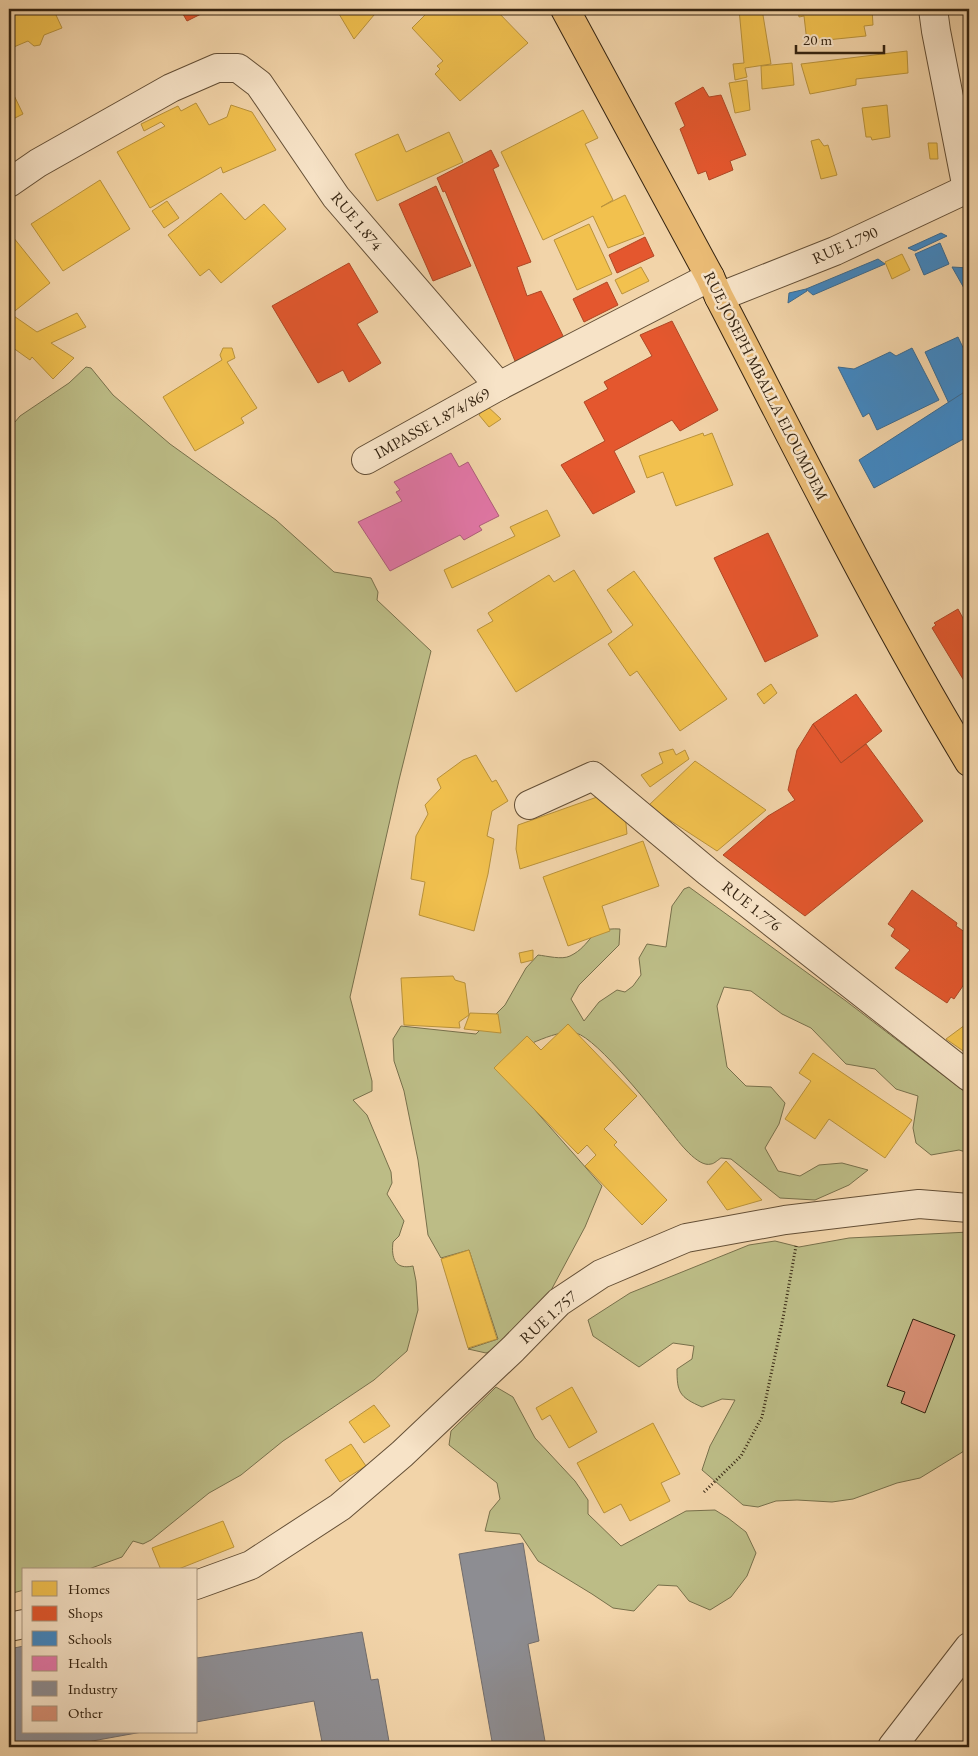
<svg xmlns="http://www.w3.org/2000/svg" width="978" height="1756" font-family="'EB Garamond',serif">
	<rect width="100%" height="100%" fill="#f2d4a9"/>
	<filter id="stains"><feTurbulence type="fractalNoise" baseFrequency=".004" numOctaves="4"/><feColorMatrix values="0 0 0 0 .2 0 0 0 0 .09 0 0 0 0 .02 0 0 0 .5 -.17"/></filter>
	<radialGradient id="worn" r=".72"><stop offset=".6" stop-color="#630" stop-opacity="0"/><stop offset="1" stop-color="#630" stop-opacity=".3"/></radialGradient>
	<g fill="#bcbc86" stroke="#78704b">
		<path d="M86 367 91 368 113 395 170 444 276 520 334 572 371 578 378 592 377 600 431 651 399 780 350 997 372 1081V1091L353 1100 367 1115 391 1172 392 1183 387 1194 404 1221 399 1236 393 1242C391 1258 395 1270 413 1266L416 1281 418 1310 407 1351 374 1380 283 1441 241 1475 209 1493 151 1540 143 1544 133 1541 122 1557 86 1570H24V1590L9 1594V429L20 416 69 383Z"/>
		<path d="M689 887 846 1001 969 1095V1153L959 1150 931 1155 916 1143 913 1128 918 1096 896 1089 875 1069 846 1064 811 1028 782 1014 751 991 724 987 717 1006 727 1067 746 1086 771 1087 785 1103 779 1124 765 1148 778 1171 800 1176 819 1165 842 1163 868 1170 849 1185 815 1200 780 1198 731 1159 721 1158C719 1159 714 1164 711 1164 698 1168 678 1141 671 1132 654 1111 598 1039 576 1033 560 1028 523 1047 508 1055L512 1084 602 1186 585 1227 548 1296 508 1344 486 1353 468 1349 498 1339 469 1250 441 1258 428 1235 418 1160 404 1091 394 1061 393 1039 401 1026 476 1034 505 1005 526 968 538 955C547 956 562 960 570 956 593 945 587 927 620 929L619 945 579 985 571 999 584 1021 599 1002 617 990 625 992 633 986 641 975 639 958 647 944 666 947 672 906 684 889Z"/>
		<path d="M969 1232V1448L920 1478 897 1483 853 1499 832 1502 797 1500 776 1501 758 1507 743 1505 702 1470 710 1446 735 1400 722 1399 702 1407C679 1397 677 1392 677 1369L692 1359 694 1346 673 1343 639 1367 593 1336 588 1320 630 1293 749 1245 775 1241 799 1247 849 1238Z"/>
		<polygon points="496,1387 513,1397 535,1438 575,1481 588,1500 588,1514 621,1546 686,1511 715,1510 728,1518 746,1532 756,1553 747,1576 731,1597 710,1610 689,1601 677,1586 658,1585 634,1611 613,1608 592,1594 538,1561 520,1534 485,1531 490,1511 500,1499 497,1483 449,1445 451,1431"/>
	</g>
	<g fill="#f2c14e" stroke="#b9923b">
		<polygon points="9,9 67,9 56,15 62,28 44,35 40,45 34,46 28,41 9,49"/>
		<polygon points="336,9 379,9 354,39"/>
		<polygon points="431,9 495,9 528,43 460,101 435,74 440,69 437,66 443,61 412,28"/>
		<polygon points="739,9 762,9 771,64 745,68 747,77 735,80 733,64 744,63"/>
		<polygon points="798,9 872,9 873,25 864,26 866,36 807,42 804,16 799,17"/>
		<polygon points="907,51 908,73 856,79 856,85 810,94 801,64"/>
		<polygon points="792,63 794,85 762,89 761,66"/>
		<polygon points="747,80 750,110 735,113 729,83"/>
		<polygon points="9,85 23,114 9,121"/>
		<polygon points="196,103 209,125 227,117 231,105 252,112 276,150 223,173 221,167 150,208 117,152 165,126 161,122 144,131 141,124 178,106 181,111"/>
		<polygon points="887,105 890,137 872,140 871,137 866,137 862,108"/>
		<polygon points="583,110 598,138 585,144 613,200 601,207 625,195 644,234 608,248 593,216 543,240 501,152"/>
		<polygon points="449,132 463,162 377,201 355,154 398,134 406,152"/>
		<polygon points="819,139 824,146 828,145 837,175 821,179 811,141"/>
		<polygon points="928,143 937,143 938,159 930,159"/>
		<polygon points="100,180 130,229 63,271 31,224"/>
		<polygon points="221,193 245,220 264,204 286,229 221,283 209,269 200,276 168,235"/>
		<polygon points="167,201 179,218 164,228 152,211"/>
		<polygon points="589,224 612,274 577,290 554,240"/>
		<polygon points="9,232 50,283 11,314 37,332 77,313 86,327 51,343 74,358 53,379 32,357 30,360 9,345"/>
		<polygon points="902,254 910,270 892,279 885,262"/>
		<polygon points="641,267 649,281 622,294 615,280"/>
		<polygon points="223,348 232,348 235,358 227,362 257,408 241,418 244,423 195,451 163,397 222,360 220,355"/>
		<polygon points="486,405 501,419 489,427 479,415"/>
		<polygon points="703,433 704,436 712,433 733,485 676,506 663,472 647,478 639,456"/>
		<polygon points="547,510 560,536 452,588 444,570 515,536 510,527"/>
		<polygon points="574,570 612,632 516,692 477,630 493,621 488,613 549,575 554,582"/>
		<polygon points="634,571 727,699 680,731 637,671 630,676 608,644 633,625 607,590"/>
		<polygon points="771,684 777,693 764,704 757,694"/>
		<polygon points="673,749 676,755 685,750 689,759 650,787 641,775 663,763 659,753"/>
		<polygon points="476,755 492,782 496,780 508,801 492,811 487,836 494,839 488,874 474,931 419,915 425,882 411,879 416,836 428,814 425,805 441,788 437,779 463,760"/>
		<polygon points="695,761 766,810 717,851 648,806"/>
		<polygon points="600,796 625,814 627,834 520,869 516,849 518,825"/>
		<polygon points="643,841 659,886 602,906 610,931 568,946 543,877"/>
		<polygon points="533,950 533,960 521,963 519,953"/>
		<polygon points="453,976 455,980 465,983 469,1015 459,1022 460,1028 404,1025 401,978"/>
		<polygon points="470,1013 498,1014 501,1033 464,1029"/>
		<polygon points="969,1022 969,1055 946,1039"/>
		<polygon points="568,1024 637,1096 604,1129 617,1142 614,1145 667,1200 642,1225 585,1166 596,1155 587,1145 578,1154 494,1068 527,1036 541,1050"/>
		<polygon points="813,1053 912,1120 885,1158 829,1119 815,1139 785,1119 811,1081 799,1073"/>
		<polygon points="726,1161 762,1200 727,1210 707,1182"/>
		<polygon points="469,1250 497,1339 468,1348 441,1259"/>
		<polygon points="572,1387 597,1432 569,1448 550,1415 542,1420 536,1408"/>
		<polygon points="374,1405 390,1426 364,1443 349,1422"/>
		<polygon points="653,1423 680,1474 661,1483 670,1501 630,1521 621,1504 604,1513 577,1463"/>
		<polygon points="351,1444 366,1466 340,1482 325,1460"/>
		<polygon points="223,1521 234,1547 176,1570 161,1570 152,1548"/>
	</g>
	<g fill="#e4572e" stroke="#af4725">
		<polygon points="180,9 211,9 187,21"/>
		<polygon points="703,87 709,97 721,95 746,155 730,161 733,170 709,180 706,171 698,174 680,129 685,126 675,103"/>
		<polygon points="491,150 499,166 493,169 531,262 517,267 527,296 541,291 566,342 515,361 445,191 443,192 437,178"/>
		<polygon points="436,186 471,266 433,281 399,204"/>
		<polygon points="645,237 654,256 617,273 609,255"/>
		<polygon points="349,263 378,312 357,324 381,363 349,382 343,370 318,383 272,306"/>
		<polygon points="607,282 618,305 584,322 573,299"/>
		<polygon points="672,321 718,410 680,431 672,420 614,451 635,492 593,514 561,465 605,441 584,402 608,389 604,382 652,356 640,335"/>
		<polygon points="768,533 818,636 765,662 714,558"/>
		<polygon points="958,609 964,620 969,617 969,689 932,628 936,625 934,623"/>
		<polygon points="856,694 882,731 841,763 813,724"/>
		<polygon points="813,724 841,763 866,744 923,821 805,916 723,855 768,816 795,800 788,790 797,750"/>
		<polygon points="912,890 957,923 956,926 969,935 969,977 954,999 951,997 947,1003 895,968 910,950 891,936 895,929 888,924"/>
	</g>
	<g fill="#3f88c5" stroke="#3c6a8f">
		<polygon points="941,233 947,236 915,251 908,248"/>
		<polygon points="940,243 949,264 924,275 915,254"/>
		<polygon points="878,259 885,264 813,295 806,289"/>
		<polygon points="952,267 969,268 969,297"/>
		<polygon points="806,289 807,291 788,303 789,293"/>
		<polygon points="958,337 969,360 969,399 951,408 925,352"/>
		<polygon points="912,348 939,400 877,430 869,413 863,417 838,367 854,369 890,352 896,356"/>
		<polygon points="969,389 969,436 874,488 859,460"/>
	</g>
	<polygon fill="#e377a8" stroke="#ae5e7a" points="451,453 459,467 468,462 499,516 479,526 482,530 464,540 460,535 390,571 358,522 402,501 396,492 400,490 394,482"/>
	<g fill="#8d8d92" stroke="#726d6b">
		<polygon points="523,1543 539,1641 528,1644 546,1747 493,1747 459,1554"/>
		<polygon points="362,1632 371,1680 378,1679 390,1747 323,1747 314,1701 196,1722 196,1654 197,1658"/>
		<polygon points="24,1646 24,1732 142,1732 59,1747 9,1747 9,1649"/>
	</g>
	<polygon fill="#d68f74" stroke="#342310" points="913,1319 955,1335 925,1413 901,1403 905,1392 887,1386"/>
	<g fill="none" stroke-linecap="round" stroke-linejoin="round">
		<defs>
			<g id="minor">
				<polyline points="933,9 936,31 967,189"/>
				<polyline points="9,183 38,163 171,88 217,68 238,68 259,84 336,197 499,386 710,277"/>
				<polyline points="719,297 835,251 969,188"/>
				<polyline points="366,460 499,386"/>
				<polyline points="529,805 593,776 708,872 969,1077"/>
				<polyline points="196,1585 251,1565 340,1507 402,1454 513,1349 559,1302 601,1274 686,1238 785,1220 919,1204 969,1208"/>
				<polyline points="9,1627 24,1624"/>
				<polyline points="892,1747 969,1647"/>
			</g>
			<path id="major" d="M565 9 710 277 719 297C800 453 878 611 969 762"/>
		</defs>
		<use href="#minor" stroke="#644f36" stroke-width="30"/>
		<use href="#major" stroke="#342310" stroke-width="30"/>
		<polyline stroke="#342310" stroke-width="3" stroke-dasharray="1 2.5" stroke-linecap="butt" points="704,1492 741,1456 762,1417 783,1318 796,1246"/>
		<use href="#minor" stroke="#f7e3c7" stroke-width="28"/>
		<use href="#major" stroke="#e9ba74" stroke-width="28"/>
	</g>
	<g text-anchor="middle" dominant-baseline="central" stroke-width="5" stroke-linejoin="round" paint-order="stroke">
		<g font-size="16" fill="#342310" stroke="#f7e3c7">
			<text transform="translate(357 221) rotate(50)">RUE 1.874</text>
			<text transform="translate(845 245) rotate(-24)">RUE 1.790</text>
			<text transform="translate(766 386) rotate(63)">RUE JOSEPH MBALLA ELOUMDEM</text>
			<text transform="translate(432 423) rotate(-29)">IMPASSE 1.874/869</text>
			<text transform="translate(752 906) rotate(38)">RUE 1.776</text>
			<text transform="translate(548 1317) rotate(-42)">RUE 1.757</text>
		</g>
	</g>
	<rect width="978" height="1756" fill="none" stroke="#f2d4a9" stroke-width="30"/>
	<rect x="10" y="10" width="958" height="1736" fill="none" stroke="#342310" stroke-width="2.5"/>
	<rect x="15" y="15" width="948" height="1726" fill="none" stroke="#342310"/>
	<rect x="22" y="1568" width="175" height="165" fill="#f7e3c7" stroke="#a9967e"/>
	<rect x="32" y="1581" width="25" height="15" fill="#f2c14e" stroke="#a9967e"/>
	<text x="68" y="1594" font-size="15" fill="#342310">Homes</text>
	<rect x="32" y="1606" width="25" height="15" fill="#e4572e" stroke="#a9967e"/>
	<text x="68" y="1618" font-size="15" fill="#342310">Shops</text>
	<rect x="32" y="1631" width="25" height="15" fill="#3f88c5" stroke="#a9967e"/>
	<text x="68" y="1644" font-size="15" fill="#342310">Schools</text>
	<rect x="32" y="1656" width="25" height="15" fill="#e377a8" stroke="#a9967e"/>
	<text x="68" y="1668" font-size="15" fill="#342310">Health</text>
	<rect x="32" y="1681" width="25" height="15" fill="#8d8d92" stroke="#a9967e"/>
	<text x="68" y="1694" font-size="15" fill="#342310">Industry</text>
	<rect x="32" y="1706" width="25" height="15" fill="#d68f74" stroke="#a9967e"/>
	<text x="68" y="1718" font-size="15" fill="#342310">Other</text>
	<path d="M796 45v8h88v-8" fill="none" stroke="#342310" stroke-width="2.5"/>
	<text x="803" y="45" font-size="15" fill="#342310" stroke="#f7e3c7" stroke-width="4" paint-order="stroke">20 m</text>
	<rect width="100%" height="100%" filter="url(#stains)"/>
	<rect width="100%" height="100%" fill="url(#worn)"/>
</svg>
